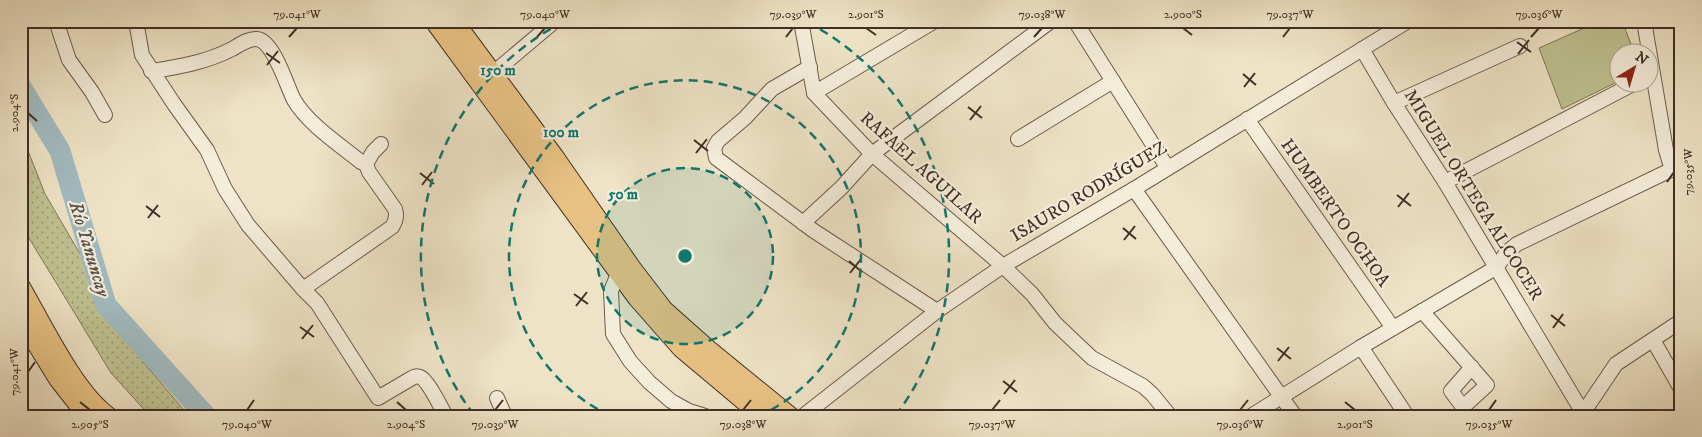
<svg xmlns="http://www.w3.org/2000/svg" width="1702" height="437" font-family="'IM FELL DW Pica',serif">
	<defs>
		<pattern id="park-dots" width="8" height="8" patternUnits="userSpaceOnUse" patternTransform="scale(1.25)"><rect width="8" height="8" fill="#bfc291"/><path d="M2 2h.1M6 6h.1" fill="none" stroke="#9d9e76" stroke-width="1.8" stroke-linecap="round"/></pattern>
	</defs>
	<rect width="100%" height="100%" fill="#eee3c6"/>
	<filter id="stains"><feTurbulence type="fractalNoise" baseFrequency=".004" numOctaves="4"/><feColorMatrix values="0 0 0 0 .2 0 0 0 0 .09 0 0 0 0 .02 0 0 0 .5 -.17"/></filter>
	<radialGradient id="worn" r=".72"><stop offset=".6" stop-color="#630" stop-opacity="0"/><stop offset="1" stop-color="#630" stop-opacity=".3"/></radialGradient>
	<polygon fill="url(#park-dots)" stroke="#80785b" points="21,133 45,194 144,363 189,416 150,416 111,373 21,225"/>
	<polygon fill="#bfc291" stroke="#80785b" points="1600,21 1622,21 1634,52 1620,52 1619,81 1562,109 1539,48"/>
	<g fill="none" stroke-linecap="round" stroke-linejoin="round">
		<polyline stroke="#a1bbc1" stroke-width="21" points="21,87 60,151 106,305 206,416"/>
		<defs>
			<g id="minor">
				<polyline points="56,21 69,60 92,92 105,115"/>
				<path d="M136 21 142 55 174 104 207 150 225 189 248 225 303 289 317 303 378 398 412 378C416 376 416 375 420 377 428 380 441 408 446 416"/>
				<polyline points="801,21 814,93 872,154 1003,266 1032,294 1055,323 1076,343 1092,358 1143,386 1152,394 1170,416"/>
				<polyline points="1075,21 1167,167"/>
				<polyline points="1644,21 1666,150 1672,170"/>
				<polyline points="1362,49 1394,103 1445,182 1583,413 1583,416"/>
				<polyline points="810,67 772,89 745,118 718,141 714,148 716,158 814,231 937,311"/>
				<path d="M151 71C179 67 207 62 232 49 239 45 249 38 257 39 274 41 287 87 294 100 308 124 340 145 361 162L366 164"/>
				<polyline points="492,74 555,21"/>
				<polyline points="814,93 935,21"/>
				<polyline points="1394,103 1520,46"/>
				<polyline points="1247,119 1393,328"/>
				<polyline points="1018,139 1113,81"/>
				<polyline points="1445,182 1637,82"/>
				<polyline points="1134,189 1295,416"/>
				<polyline points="803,223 841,188 872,154 1051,21"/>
				<polyline points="618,274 611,291 613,334 630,361 649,382 671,401 689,411 705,416"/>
				<path d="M303 289 392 227C396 221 397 215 395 209L369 172 366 164 373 152 381 144"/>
				<polyline points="1422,311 1487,385 1463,407 1451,391 1472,367"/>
				<polyline points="1653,340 1681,389"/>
				<polyline points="1361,347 1407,416"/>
				<polyline points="497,398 505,416"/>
				<polyline points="803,416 937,311 1003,266 1134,189 1408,21"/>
				<polyline points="1251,416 1361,347 1497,267 1506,253 1517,244 1681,165"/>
				<polyline points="1581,416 1616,364 1681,321"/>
			</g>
			<g id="major">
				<polyline points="434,21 637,298 681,348 762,416"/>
				<polyline points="454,21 554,156 631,267 664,310 709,350 790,416"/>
				<path d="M21 287C43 325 74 391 108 416"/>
				<polyline points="21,319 58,379 87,416"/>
			</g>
		</defs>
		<use href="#minor" stroke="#6c5b4d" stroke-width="16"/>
		<use href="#major" stroke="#402e25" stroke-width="20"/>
		<use href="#minor" stroke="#f4edda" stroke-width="14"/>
		<use href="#major" stroke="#e7c283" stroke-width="18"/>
	</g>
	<path fill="none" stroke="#402e25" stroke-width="2" d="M866 28 876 35M1183 28 1192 35M289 37 297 28M537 37 545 28M786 37 793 28M1034 37 1042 28M1283 37 1290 28M1531 37 1539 28M1517 42 1531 52M266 53 280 63M1518 54 1529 40M267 65 278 51M1243 74 1256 85M1244 87 1255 73M968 107 982 118M28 113 37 121M970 120 981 106M694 140 708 151M696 153 707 139M420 173 434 184M1667 182 1674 172M422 185 432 172M1397 195 1411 206M146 206 160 217M1398 207 1409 193M148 218 158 205M1123 228 1136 239M1124 240 1135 226M849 261 862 272M850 273 861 259M574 294 588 304M576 306 587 292M1551 315 1565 326M300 327 314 337M1553 328 1563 314M302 339 313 325M1277 348 1291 359M1278 361 1289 347M28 372 35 362M1003 381 1017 392M1004 394 1015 380M80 402 90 410M397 402 406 410M1345 402 1355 410M247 410 254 400M495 410 503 400M743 410 751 400M992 410 1000 400M1240 410 1248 400M1489 410 1496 400"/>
	<circle cx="685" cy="256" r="88" fill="#0f766e" fill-opacity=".12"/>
	<g fill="none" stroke="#0f766e" stroke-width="2.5" stroke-dasharray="9 6">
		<circle cx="685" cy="256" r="88"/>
		<path d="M611 416A176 176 0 1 1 759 416"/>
		<path d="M474 415A264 264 0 0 1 563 22M807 22A264 264 0 0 1 896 415"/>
	</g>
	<g text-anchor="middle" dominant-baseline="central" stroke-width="4.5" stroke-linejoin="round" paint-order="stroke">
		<g font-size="18" fill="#402e25" stroke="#f4edda">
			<text transform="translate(921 168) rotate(42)">RAFAEL AGUILAR</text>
			<text transform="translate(1089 192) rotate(-31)">ISAURO RODRÍGUEZ</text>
			<text transform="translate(1473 195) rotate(58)">MIGUEL ORTEGA ALCOCER</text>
			<text transform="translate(1335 213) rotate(55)">HUMBERTO OCHOA</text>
		</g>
		<g font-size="19" font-style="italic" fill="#58514c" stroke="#f4edda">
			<text transform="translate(89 249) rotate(73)">Río Yanuncay</text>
		</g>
	</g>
	<circle cx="685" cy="256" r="8" fill="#0f766e" stroke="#f4edda" stroke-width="2.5"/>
	<g font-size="15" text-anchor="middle" font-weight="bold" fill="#0f766e" stroke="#f4edda" stroke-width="4.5" stroke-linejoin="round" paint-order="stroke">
		<text x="498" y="75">150 m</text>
		<text x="561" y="137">100 m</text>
		<text x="623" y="199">50 m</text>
	</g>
	<rect width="1702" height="437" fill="none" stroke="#eee3c6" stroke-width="55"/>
	<g transform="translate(1634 68) rotate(38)"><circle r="24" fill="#f4edda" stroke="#aca192"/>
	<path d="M0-4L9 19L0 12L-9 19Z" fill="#8f2418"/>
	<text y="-8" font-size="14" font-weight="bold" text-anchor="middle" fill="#402e25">N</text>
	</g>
	<rect x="28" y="28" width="1646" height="382" fill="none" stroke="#402e25" stroke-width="2"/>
	<g font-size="12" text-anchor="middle" fill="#402e25">
		<text x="297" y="18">79.041°W</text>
		<text x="545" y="18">79.040°W</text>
		<text x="793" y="18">79.039°W</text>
		<text x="866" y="18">2.901°S</text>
		<text x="1042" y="18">79.038°W</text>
		<text x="1183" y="18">2.900°S</text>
		<text x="1290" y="18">79.037°W</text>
		<text x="1539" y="18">79.036°W</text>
		<text transform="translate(14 113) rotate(-90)" y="4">2.904°S</text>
		<text transform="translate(1688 172) rotate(-90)" y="4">79.035°W</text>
		<text transform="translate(14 372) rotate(-90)" y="4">79.041°W</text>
		<text x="90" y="428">2.905°S</text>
		<text x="247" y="428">79.040°W</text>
		<text x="406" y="428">2.904°S</text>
		<text x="495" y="428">79.039°W</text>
		<text x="743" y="428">79.038°W</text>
		<text x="992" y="428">79.037°W</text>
		<text x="1240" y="428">79.036°W</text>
		<text x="1355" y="428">2.901°S</text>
		<text x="1489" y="428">79.035°W</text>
	</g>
	<rect width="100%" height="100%" filter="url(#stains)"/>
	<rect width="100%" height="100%" fill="url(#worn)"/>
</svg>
